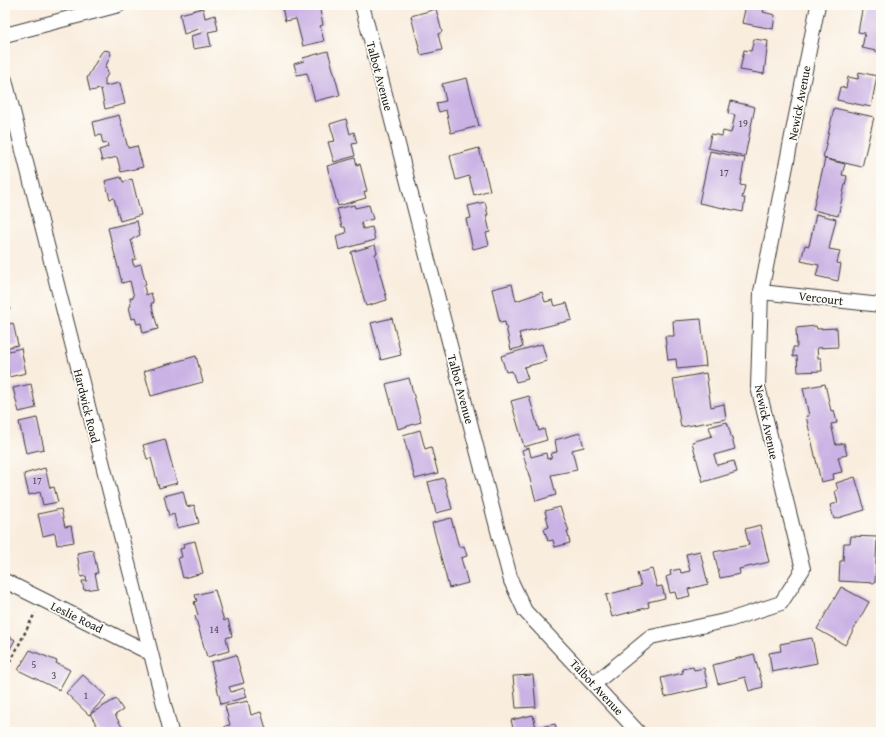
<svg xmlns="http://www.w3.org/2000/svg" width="886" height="737" font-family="'Gentium Book Plus',serif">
	<rect width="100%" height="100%" fill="#fdfcf7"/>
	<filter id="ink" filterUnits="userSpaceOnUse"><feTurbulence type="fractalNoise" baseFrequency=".025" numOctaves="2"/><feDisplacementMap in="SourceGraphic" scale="8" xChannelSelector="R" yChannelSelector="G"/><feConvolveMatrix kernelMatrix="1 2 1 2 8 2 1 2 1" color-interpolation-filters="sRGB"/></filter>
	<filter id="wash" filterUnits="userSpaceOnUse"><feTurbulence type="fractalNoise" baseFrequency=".012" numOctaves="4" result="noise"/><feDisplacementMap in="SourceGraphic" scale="16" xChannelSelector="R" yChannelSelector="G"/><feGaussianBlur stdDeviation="0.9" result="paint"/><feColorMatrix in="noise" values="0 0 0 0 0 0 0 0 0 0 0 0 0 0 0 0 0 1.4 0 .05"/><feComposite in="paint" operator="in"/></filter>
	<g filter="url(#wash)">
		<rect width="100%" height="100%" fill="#f9edde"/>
		<g id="blocks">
			<g fill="#cbb2e4">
				<polygon points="292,5 319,5 323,25 320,26 324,41 303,46 296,19 285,21 282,7"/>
				<polygon points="746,5 765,5 763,12 775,15 773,29 742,23"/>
				<polygon points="863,5 881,5 881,52 862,48 865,33 858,32"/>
				<polygon points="203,8 205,18 215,15 218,30 208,32 211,46 193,49 191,36 202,33 201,28 184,34 180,14"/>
				<polygon points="436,9 442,32 438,34 442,50 421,55 411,16"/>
				<polygon points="754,39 768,41 764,74 740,70 744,50 751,51"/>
				<polygon points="104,50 109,51 111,54 105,68 107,69 108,74 105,79 105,86 120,83 125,104 105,109 101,89 90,91 87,78 101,53"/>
				<polygon points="328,51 340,95 315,101 307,73 297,75 294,64 304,61 303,58"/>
				<polygon points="859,72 877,76 871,107 837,100 840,87 846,88 848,77 858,79"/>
				<polygon points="467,78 479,126 451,133 446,110 439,112 436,103 446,101 442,84"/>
				<polygon points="731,101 755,107 745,156 708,148 711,134 722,136 723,131 731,133 735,115 728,113"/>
				<polygon points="834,108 874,117 862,167 823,158"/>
				<polygon points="119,115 128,148 137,146 143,167 121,172 117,157 102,161 99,150 108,147 107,143 103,144 101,135 96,136 93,122"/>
				<polygon points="346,119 350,134 354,132 357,143 352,144 355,156 334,162 328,142 335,141 330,124"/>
				<polygon points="479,148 490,190 474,195 469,176 456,180 450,156"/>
				<polygon points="710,151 745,158 740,185 745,186 742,198 745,198 743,212 699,203"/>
				<polygon points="355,158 357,165 360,164 367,191 364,192 366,198 338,206 327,166"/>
				<polygon points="825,159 845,164 842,175 847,176 838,216 813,210"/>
				<polygon points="121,177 123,182 132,179 141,215 120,221 114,198 110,199 105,181"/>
				<polygon points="485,202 488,215 486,215 490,232 486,233 489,245 473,249 466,219 471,218 468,206"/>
				<polygon points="354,205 355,208 369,205 373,219 361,222 363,229 372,227 375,240 339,250 336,236 346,233 345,227 342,227 337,209"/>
				<polygon points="816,214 836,219 829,249 840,251 837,263 841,264 838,281 816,276 819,265 801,261 805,245 809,246"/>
				<polygon points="137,221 140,235 131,240 136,259 132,260 134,266 141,264 146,285 144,286 146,295 151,293 154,303 151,303 158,329 143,333 141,323 137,324 135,318 132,319 129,307 131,306 130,298 134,297 130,281 122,283 108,228"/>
				<polygon points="375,245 377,253 375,254 387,300 366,306 351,252"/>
				<polygon points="512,284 516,301 542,292 545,302 553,300 555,306 567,303 572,320 519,333 523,347 511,350 505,322 500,323 492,289"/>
				<polygon points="5,291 10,309 5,310"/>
				<polygon points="392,318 401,355 381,360 371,323"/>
				<polygon points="701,319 706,366 677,369 676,359 668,360 665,336 674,336 673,321"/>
				<polygon points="13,323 18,345 5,348 5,325"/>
				<polygon points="816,326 817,329 837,328 838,347 817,348 818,358 821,358 822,371 798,372 797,356 793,357 793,347 797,347 796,328"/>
				<polygon points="542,344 547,361 524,367 528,379 516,382 512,371 506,372 501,356"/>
				<polygon points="21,348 26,373 9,377 5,352"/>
				<polygon points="196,356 203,382 151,396 144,371"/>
				<polygon points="706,373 711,407 724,404 726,419 681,427 673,379"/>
				<polygon points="409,378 421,422 398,429 386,384"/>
				<polygon points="31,384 36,408 19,412 13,388"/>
				<polygon points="825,384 831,411 834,410 837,423 831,424 836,445 844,443 847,455 838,457 842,472 833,474 834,479 821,482 806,416 809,416 803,388"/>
				<polygon points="529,396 539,431 544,429 547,440 524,447 511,401"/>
				<polygon points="37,418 44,449 26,453 19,422"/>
				<polygon points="727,422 735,449 714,455 717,465 734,461 737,472 703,482 692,442 712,436 709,427"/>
				<polygon points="420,430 425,449 431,447 438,473 415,479 403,435"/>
				<polygon points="580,433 584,447 572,450 577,470 551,475 556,495 536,501 522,450 529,448 531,457 546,453 547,459 551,458 552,453 557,452 555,440"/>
				<polygon points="165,439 177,483 159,488 151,458 147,459 143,445"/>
				<polygon points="45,468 50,488 54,487 58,502 43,505 40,492 29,495 24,474"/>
				<polygon points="855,477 865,510 834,519 830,505 838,503 835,491 838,490 836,483"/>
				<polygon points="444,478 452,509 436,513 428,482"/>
				<polygon points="183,491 187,507 194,505 199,523 177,528 174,514 169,516 164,496"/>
				<polygon points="560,507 569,531 567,531 570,543 555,547 553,540 548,541 544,529 549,527 545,511"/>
				<polygon points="61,509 65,527 71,526 74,542 57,545 55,533 43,536 38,514"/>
				<polygon points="451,518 459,547 464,546 467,556 461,558 468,583 449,588 432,523"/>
				<polygon points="760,525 769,562 739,569 740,574 720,578 714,552 749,545 745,529"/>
				<polygon points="851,536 877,537 875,583 839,581 840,561 843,561 844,543 850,543"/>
				<polygon points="195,541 203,573 183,578 178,558 182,557 180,549 184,548 183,544"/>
				<polygon points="93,550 98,573 95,573 98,588 84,590 82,581 87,581 86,576 81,577 77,553"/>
				<polygon points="700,551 708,584 688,589 690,596 677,599 675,592 670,593 666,577 671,575 670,571 680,569 681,573 690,571 686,554"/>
				<polygon points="652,569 657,587 662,586 665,598 648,602 649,607 612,617 606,595 641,586 637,573"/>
				<polygon points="841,587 869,602 845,645 817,629"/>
				<polygon points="215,590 224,621 228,619 232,636 226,638 229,651 207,657 195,616 198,615 194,602 197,601 195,595"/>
				<polygon points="5,634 15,640 5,658"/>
				<polygon points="812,638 817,663 772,672 769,653 781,651 780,644"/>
				<polygon points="30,650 57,661 56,663 70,670 59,690 18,670"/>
				<polygon points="754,654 763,687 749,691 745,677 718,684 713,665"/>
				<polygon points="236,655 244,683 229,687 231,692 244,688 247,697 221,704 211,662"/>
				<polygon points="693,667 694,670 704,668 708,687 665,697 661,678 683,673 682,669"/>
				<polygon points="83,675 106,696 89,715 66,693"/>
				<polygon points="533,675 536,707 516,708 513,676"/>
				<polygon points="116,699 123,710 115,715 125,732 101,732 90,714"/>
				<polygon points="248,701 251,715 261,712 266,729 253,732 226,732 225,726 230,725 225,706"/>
				<polygon points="533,715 536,728 555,724 557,732 514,732 511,720"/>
			</g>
		</g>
	</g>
	<g filter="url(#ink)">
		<use href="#blocks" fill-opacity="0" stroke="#3d3b39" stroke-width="1"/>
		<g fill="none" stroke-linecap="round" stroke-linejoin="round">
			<defs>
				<g id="minor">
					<polyline points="362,5 511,581 525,611 638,732"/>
					<polyline points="5,35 119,5"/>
					<polyline points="5,80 171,732"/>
					<polyline points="761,292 881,305"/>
					<polyline points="5,581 150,653"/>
					<polyline points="594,684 651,637 729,620 781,603 803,569 758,387 761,292 818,5"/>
				</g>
			</defs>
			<use href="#minor" stroke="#3d3b39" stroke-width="16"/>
			<polyline stroke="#3d3b39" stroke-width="2.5" stroke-dasharray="3 3" stroke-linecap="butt" points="5,672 35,613"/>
			<use href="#minor" stroke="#fff" stroke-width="14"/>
		</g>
	</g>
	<g text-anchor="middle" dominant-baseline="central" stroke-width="3.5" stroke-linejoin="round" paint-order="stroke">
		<g font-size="10" fill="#48424e">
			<text x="743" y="123">19</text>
			<text x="724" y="172">17</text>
			<text x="37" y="480">17</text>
			<text x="214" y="629">14</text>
			<text x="34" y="664">5</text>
			<text x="54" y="675">3</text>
			<text x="86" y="695">1</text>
		</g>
		<g font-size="12" fill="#1c1c1c" stroke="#fdfcf7">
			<text transform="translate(380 76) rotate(75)">Talbot Avenue</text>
			<text transform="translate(799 103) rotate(-79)">Newick Avenue</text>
			<text transform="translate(821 298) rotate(7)">Vercourt</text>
			<text transform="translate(461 389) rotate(75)">Talbot Avenue</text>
			<text transform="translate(87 406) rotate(76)">Hardwick Road</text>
			<text transform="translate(767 422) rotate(78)">Newick Avenue</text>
			<text transform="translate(77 617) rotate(26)">Leslie Road</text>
			<text transform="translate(597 687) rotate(47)">Talbot Avenue</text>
		</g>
	</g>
	<rect width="886" height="737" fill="none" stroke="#fdfcf7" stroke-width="20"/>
</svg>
